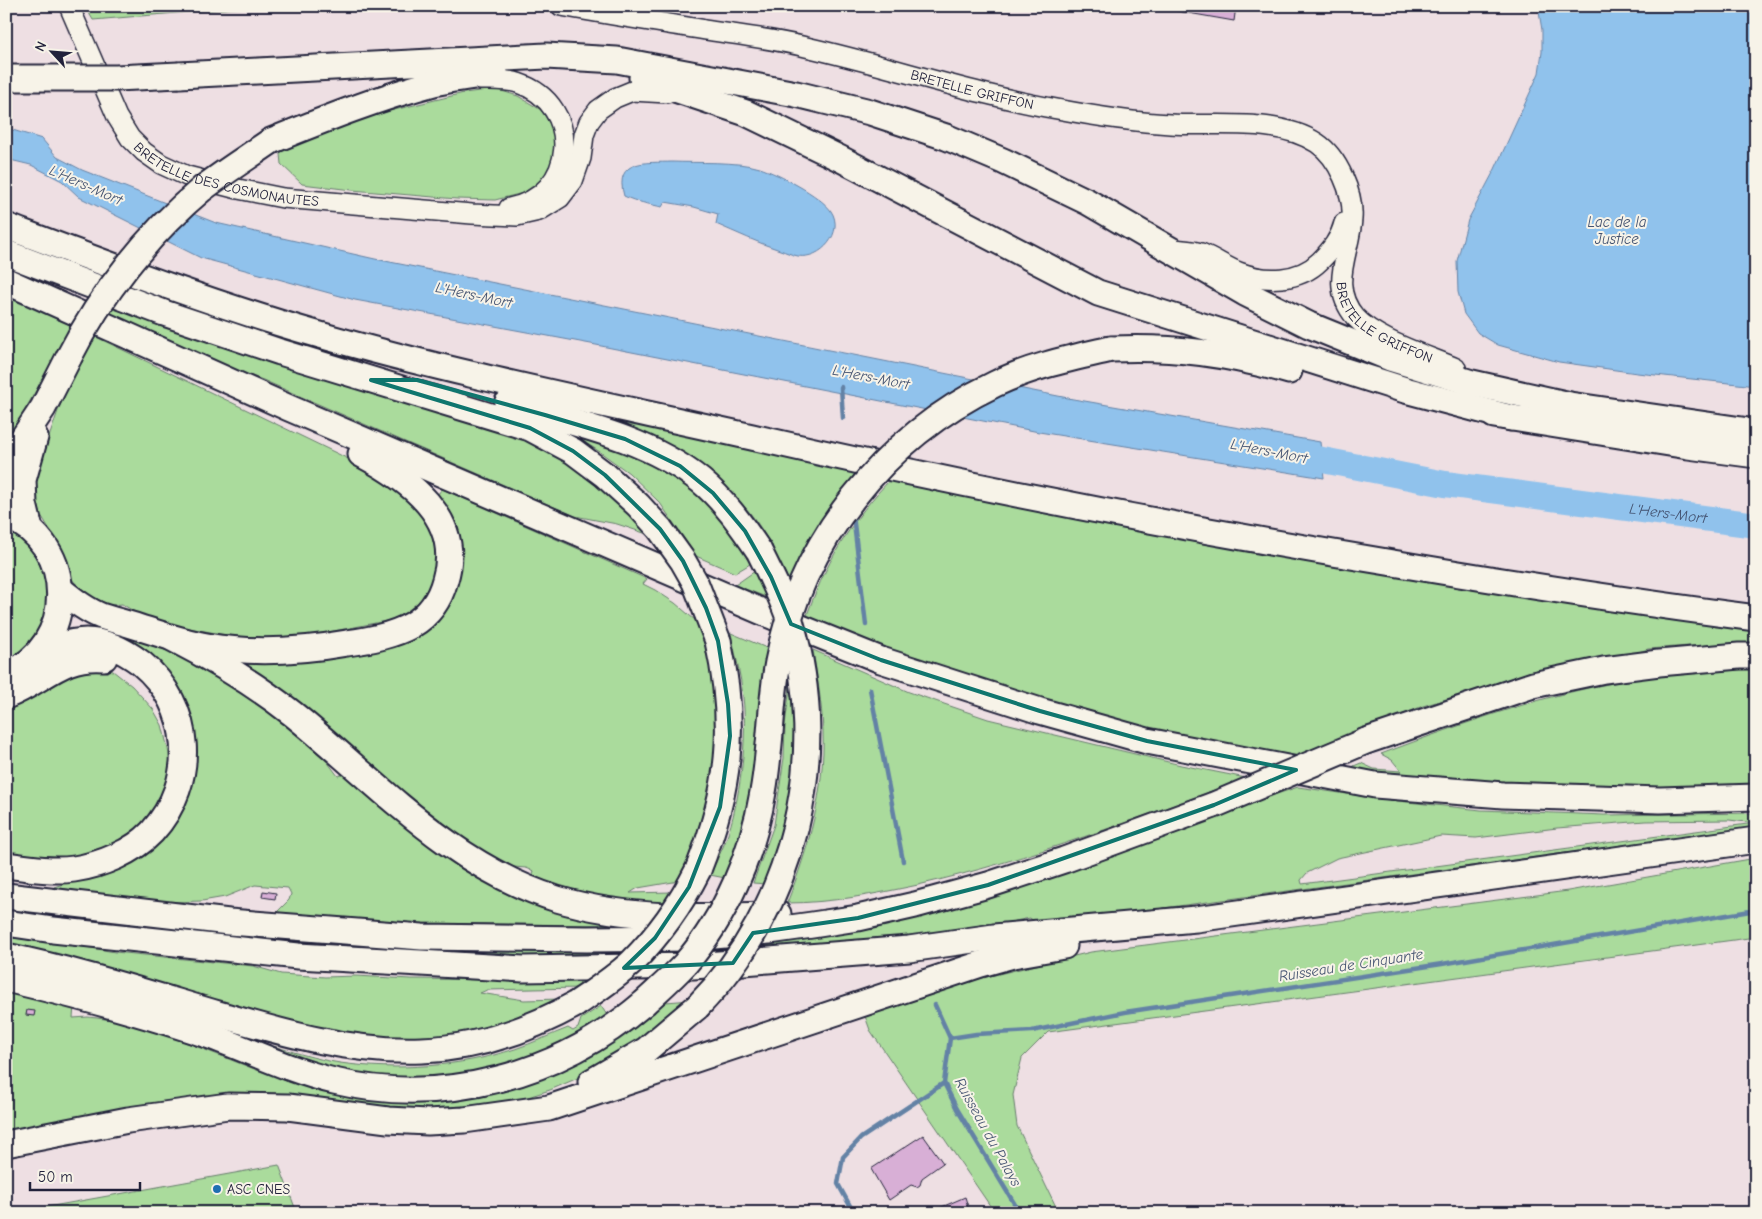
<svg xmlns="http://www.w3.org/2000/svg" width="1762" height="1219" font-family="'Comic Neue',sans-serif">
	<rect width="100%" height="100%" fill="#eedfe3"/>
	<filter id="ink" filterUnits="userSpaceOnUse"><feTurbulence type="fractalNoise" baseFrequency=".02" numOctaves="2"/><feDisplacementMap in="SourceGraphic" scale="10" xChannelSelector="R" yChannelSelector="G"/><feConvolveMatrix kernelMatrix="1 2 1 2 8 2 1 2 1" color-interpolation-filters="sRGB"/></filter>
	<g filter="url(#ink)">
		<g fill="#aadb9c" stroke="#667e6c" fill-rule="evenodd">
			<polygon points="85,6 261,6 93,20"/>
			<polygon points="495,89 518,96 541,110 555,132 553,159 543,179 523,193 495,200 457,199 352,190 302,184 281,164 280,154 286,143 365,117 464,93"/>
			<polygon points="6,297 72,326 6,444"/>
			<polygon points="112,307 232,349 506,431 543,447 571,465 627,508 650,535 617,524 575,516 263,380 246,374 107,314"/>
			<polygon points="94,336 363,466 390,482 422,513 431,532 436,554 434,572 429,588 421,600 406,612 391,620 313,635 276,639 237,637 173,625 135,612 122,604 110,605 90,596 80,589 72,579 62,550 41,515 35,496 35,478 59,408 77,367"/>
			<path d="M619 417 859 472C829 505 806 540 789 581 778 559 768 537 753 517 727 481 661 438 619 424Z"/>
			<polygon points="569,432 618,445 706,495 746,553 750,564 735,573 696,556 660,503 629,473 600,452"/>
			<path d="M892 478 1756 628V645L1689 646 1648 649 1626 656 1516 678 1423 706 1287 762 1025 700 805 621C823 567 852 518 892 478Z"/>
			<polygon points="442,489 647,579 643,584 655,590 675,603 695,620 702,631 714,679 718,738 710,799 694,850 679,881 638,888 630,893 672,892 662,906 621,903 530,881 534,871 526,868 502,866 484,859 236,662 440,614 437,495"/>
			<path d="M6 529C60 561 62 631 6 663Z"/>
			<polygon points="755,571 766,597 735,585"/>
			<polygon points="90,627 128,635 178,653 230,682 306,739 323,756 338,776 346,773 403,822 620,920 605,925 401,923 276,913 289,900 291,894 288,888 255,885 225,897 202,901 171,902 96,894 54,887 84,877 159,837 183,711 93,633"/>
			<path d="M731 633 769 649C762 705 760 764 746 820 741 840 733 859 725 878L710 875C715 864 721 852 726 840 740 801 748 739 743 697 741 675 735 654 731 633Z"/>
			<path d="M813 650 909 692 988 719 1181 765 1246 778C1139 818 1031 859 918 885 875 894 831 903 787 903 809 848 825 790 823 731 822 704 817 677 813 650Z"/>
			<polygon points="97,667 113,671 132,686 153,709 162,725 168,749 172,775 149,822 125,843 95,855 69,859 6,857 6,707 76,670"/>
			<path d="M1756 669V790L1514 787 1344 770 1361 763 1374 769 1401 771 1392 760 1381 754C1467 722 1554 690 1645 678 1682 673 1719 671 1756 669Z"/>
			<polygon points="790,686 795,713 796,754 785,828 766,884 753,883 774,825 784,758 785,725"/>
			<path d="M1298 787 1389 800 1481 810 1604 815 1756 813V827L1105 916 1036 923 1030 918 995 925 1002 929 722 953 528 957 430 955 368 951 6 913V905L129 921 848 932 908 920 1004 892 1188 829 1226 811ZM1729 820 1755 823 1302 884 1301 880 1307 873 1337 858 1441 836 1476 838 1557 828 1645 821Z"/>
			<polygon points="1756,858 1756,937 1048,1032 1022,1058 1013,1095 1017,1126 1059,1213 995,1213 870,1030 865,1016 944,987 1091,952 1568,891"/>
			<path d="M6 937 85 947 115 952 253 966 281 974 325 977 356 976 411 979 589 981 579 988 487 990 480 993 524 1000 561 999C526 1016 489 1030 450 1036 364 1048 278 1020 196 998 133 980 70 962 6 945Z"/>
			<polygon points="6,991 74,1006 73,1018 88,1017 122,1021 149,1028 280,1079 330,1094 373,1101 429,1103 479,1097 529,1082 580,1062 628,1033 666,1002 691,1000 662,1025 594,1071 550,1090 515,1101 433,1114 319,1104 6,1136"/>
			<path d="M601 1006 611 1021 543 1057 439 1081 351 1077 265 1046 266 1044C291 1051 315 1059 340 1063 398 1071 459 1067 515 1049 533 1043 550 1035 568 1028L573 1031 578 1028 581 1019Z"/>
			<polygon points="279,1165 297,1213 14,1213"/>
		</g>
		<g fill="#90c2ec" stroke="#6482a5">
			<polygon points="1538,6 1756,6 1756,386 1637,373 1559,362 1498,345 1478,333 1464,314 1458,292 1457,261 1468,220 1495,169 1539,73 1542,52 1542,30"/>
			<polygon points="6,128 42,139 57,157 82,170 216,223 375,259 1073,399 1320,442 1324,478 1039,432 591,344 355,300 201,258 79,197 62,181 31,165 6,159"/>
			<path d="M672 162C696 163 738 161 760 168 778 174 820 195 831 211 845 232 821 260 798 256 792 255 786 252 780 250 758 243 737 233 716 224L718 214 694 207 665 202 662 207C649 204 636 202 624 196 613 158 648 163 672 162Z"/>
		</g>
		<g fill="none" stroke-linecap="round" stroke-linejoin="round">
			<g stroke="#6482a5" stroke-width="4.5">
				<polyline points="841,387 843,418"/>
				<polyline points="853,515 866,625"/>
				<polyline points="870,689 903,861"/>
				<polyline points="935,1005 950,1038 944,1083 957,1109 1020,1213"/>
				<polyline points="950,1038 976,1034 1032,1031 1125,1012 1442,964 1756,910"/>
				<polyline points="854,1213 838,1184 843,1157 861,1138 944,1083"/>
			</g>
			<path stroke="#90c2ec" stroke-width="26" id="s1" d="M1287 453 1445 484 1756 525"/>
		</g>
		<g fill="#d8afd6" stroke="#22223b">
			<polygon points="1178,6 1236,6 1234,21 1177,11"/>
			<polygon points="263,891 276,893 275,899 262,897"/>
			<polygon points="27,1010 35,1011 34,1016 26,1015"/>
			<polygon points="923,1135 943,1163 922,1178 920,1185 917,1187 911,1185 889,1200 871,1169"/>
			<polygon points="965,1197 970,1213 928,1213"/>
		</g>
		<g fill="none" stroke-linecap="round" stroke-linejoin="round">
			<defs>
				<g id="secondary">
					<path id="s2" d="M69 6 117 117 130 138 144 152 161 164 187 176 238 189 283 198 472 214 517 216 539 211 560 198 573 181 581 158 584 135 589 122 598 110 615 98 632 91 667 93"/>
					<path id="s3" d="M561 6C609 15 657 22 705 30 739 35 773 39 806 47 890 66 972 94 1057 109 1094 116 1132 122 1170 124 1216 127 1277 117 1317 143 1338 157 1354 194 1352 219 1350 254 1328 285 1355 317 1376 340 1426 355 1456 368"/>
					<path d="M480 80C493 80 505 79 518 83 584 105 577 196 509 208"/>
					<path d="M1174 249C1183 250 1193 250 1201 253 1214 258 1226 267 1239 272 1265 282 1299 282 1320 261 1331 250 1340 239 1344 223"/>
				</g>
				<g id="highway">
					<polyline points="179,75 546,56 617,60 796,94 870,112 946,137 1003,161 1088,202 1245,293 1309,325 1390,358 1472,383 1570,405 1756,432"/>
					<polyline points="642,78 746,113 841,159 1098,293 1405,390 1511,418"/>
					<path d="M271 141C325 119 378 98 434 83 454 78 475 76 495 73"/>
					<path d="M6 226C107 264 209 303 313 333 458 375 605 404 752 437 961 485 1170 526 1381 561 1505 582 1630 602 1756 618"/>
					<polyline points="6,253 164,313 280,352 530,428 573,451 605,475 638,505 660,529"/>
					<polyline points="6,281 289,408 779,619 881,660 1040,711 1147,741 1375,785 1503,795 1660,800 1756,797"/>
					<path d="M1111 349C1174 346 1229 354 1289 371"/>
					<path d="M507 404C573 423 646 437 701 481 724 500 742 526 759 551"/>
					<polyline points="1494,415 1688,446 1756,455"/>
					<polyline points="6,468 21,441 43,408 69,357"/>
					<path d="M6 516C78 543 77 647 6 675"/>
					<polyline points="30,529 24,504 23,480 35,437"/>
					<path d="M60 589C73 600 86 610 101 616 113 620 126 623 138 627 160 634 183 642 207 646 253 654 301 651 347 643 369 640 392 636 412 625 429 615 440 599 445 580 464 518 408 479 361 454"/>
					<path d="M172 638C215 660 255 684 293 714 376 781 452 867 557 899 628 920 704 918 778 914"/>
					<path d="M6 696C43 682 61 654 104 658"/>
					<polyline points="1366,741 1533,685 1604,670 1659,663 1739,656 1756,656"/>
					<path d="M6 865C28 868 52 872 74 869 101 865 133 852 152 832 198 781 193 706 141 663 125 651 106 641 86 641 71 641 55 647 41 650"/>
					<path d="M698 870C730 789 737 727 718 641"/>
					<polyline points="6,896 229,922 422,937 587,939 692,938 769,931 812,925 858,918 915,905 988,885 1064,860 1214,805"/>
					<polyline points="6,923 53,930 298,956 523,969 693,966 909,949 994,937 1196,919 1756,840"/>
					<path d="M6 956C78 971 147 993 218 1014 283 1033 353 1053 422 1050 476 1048 529 1030 576 1004"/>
					<path d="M6 979C74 995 143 1013 210 1036 251 1051 291 1071 334 1081 443 1107 559 1076 644 1003"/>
					<polyline points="591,1082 646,1050 697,1007"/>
					<polyline points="6,1144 128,1120 228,1106 288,1107 388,1120 428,1122 464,1120 549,1108 981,964 1013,955 1064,946"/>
				</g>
			</defs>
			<use href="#secondary" stroke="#22223b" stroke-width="22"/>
			<use href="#highway" stroke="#22223b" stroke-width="29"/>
			<use href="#secondary" stroke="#f7f3e8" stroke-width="19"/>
			<use href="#highway" stroke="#f7f3e8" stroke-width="25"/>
			<defs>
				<g id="highway-bridge">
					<polyline points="6,78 116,78 179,75"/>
					<path d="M69 357C101 294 147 235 202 189 224 172 248 157 271 141"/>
					<polyline points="660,529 683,561 695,582 718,641"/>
					<polyline points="1214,805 1366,741"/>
					<path d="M644 1003C658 990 672 978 685 964 726 917 753 853 763 792 771 749 770 705 778 662 801 541 884 437 995 384 1032 366 1072 358 1111 349"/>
					<path d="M576 1004C595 991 615 978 632 962 659 935 681 904 698 870"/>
					<path d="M697 1007C794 909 831 756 791 624 783 599 771 575 759 551"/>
				</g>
			</defs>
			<use href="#highway-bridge" stroke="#22223b" stroke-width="29" stroke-linecap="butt"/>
			<use href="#highway-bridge" stroke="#f7f3e8" stroke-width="25"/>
		</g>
	</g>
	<path fill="none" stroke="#0f766e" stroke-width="4" stroke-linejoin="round" d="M371 380H417L545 415 625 439 680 466 713 493 745 531 771 577 791 624 881 660 1040 711 1147 741 1296 770 1214 805 988 885 858 918 753 933 733 963 624 968 655 938 689 887 720 807 730 736 728 704 718 641 706 608 683 561 660 529 605 475 573 451 530 428Z"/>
	<circle fill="#1f6fb2" stroke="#f7f3e8" stroke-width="2" cx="217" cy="1189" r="5"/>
	<g text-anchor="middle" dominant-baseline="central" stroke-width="4" stroke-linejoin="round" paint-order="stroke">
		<g font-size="14" fill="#22223b" stroke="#f7f3e8">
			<text stroke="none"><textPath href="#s3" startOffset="420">BRETELLE GRIFFON</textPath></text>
			<text stroke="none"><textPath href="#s2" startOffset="252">BRETELLE DES COSMONAUTES</textPath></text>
			<text stroke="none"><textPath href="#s3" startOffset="985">BRETELLE GRIFFON</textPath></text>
		</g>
		<g font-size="14" fill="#22223b" stroke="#f7f3e8" text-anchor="start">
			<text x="227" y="1189">ASC CNES</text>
		</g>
		<g font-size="15" font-style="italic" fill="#435270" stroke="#f7f3e8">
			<text transform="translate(86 185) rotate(24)">L'Hers-Mort</text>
			<text x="1617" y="222">Lac de la<tspan x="1617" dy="17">Justice</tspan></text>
			<text transform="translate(474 295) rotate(12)">L'Hers-Mort</text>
			<text transform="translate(871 377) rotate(11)">L'Hers-Mort</text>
			<text transform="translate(1269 451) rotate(11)">L'Hers-Mort</text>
			<text stroke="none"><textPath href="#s1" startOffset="386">L'Hers-Mort</textPath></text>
			<text transform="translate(1351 965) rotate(-9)">Ruisseau de Cinquante</text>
			<text transform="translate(988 1132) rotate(61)">Ruisseau du Palays</text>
		</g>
	</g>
	<rect width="1762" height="1219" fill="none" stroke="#f7f3e8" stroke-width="25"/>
	<rect x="12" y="12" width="1737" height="1194" fill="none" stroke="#22223b" stroke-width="2" filter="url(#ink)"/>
	<g transform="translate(52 52) rotate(296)" stroke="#f7f3e8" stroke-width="4" paint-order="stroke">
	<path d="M0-4L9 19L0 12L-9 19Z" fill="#22223b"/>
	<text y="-8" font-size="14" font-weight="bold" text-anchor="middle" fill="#22223b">N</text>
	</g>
	<path d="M30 1182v8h110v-8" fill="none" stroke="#22223b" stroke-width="2.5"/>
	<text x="38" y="1182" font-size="15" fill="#22223b" stroke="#f7f3e8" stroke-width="4" paint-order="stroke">50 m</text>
</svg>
